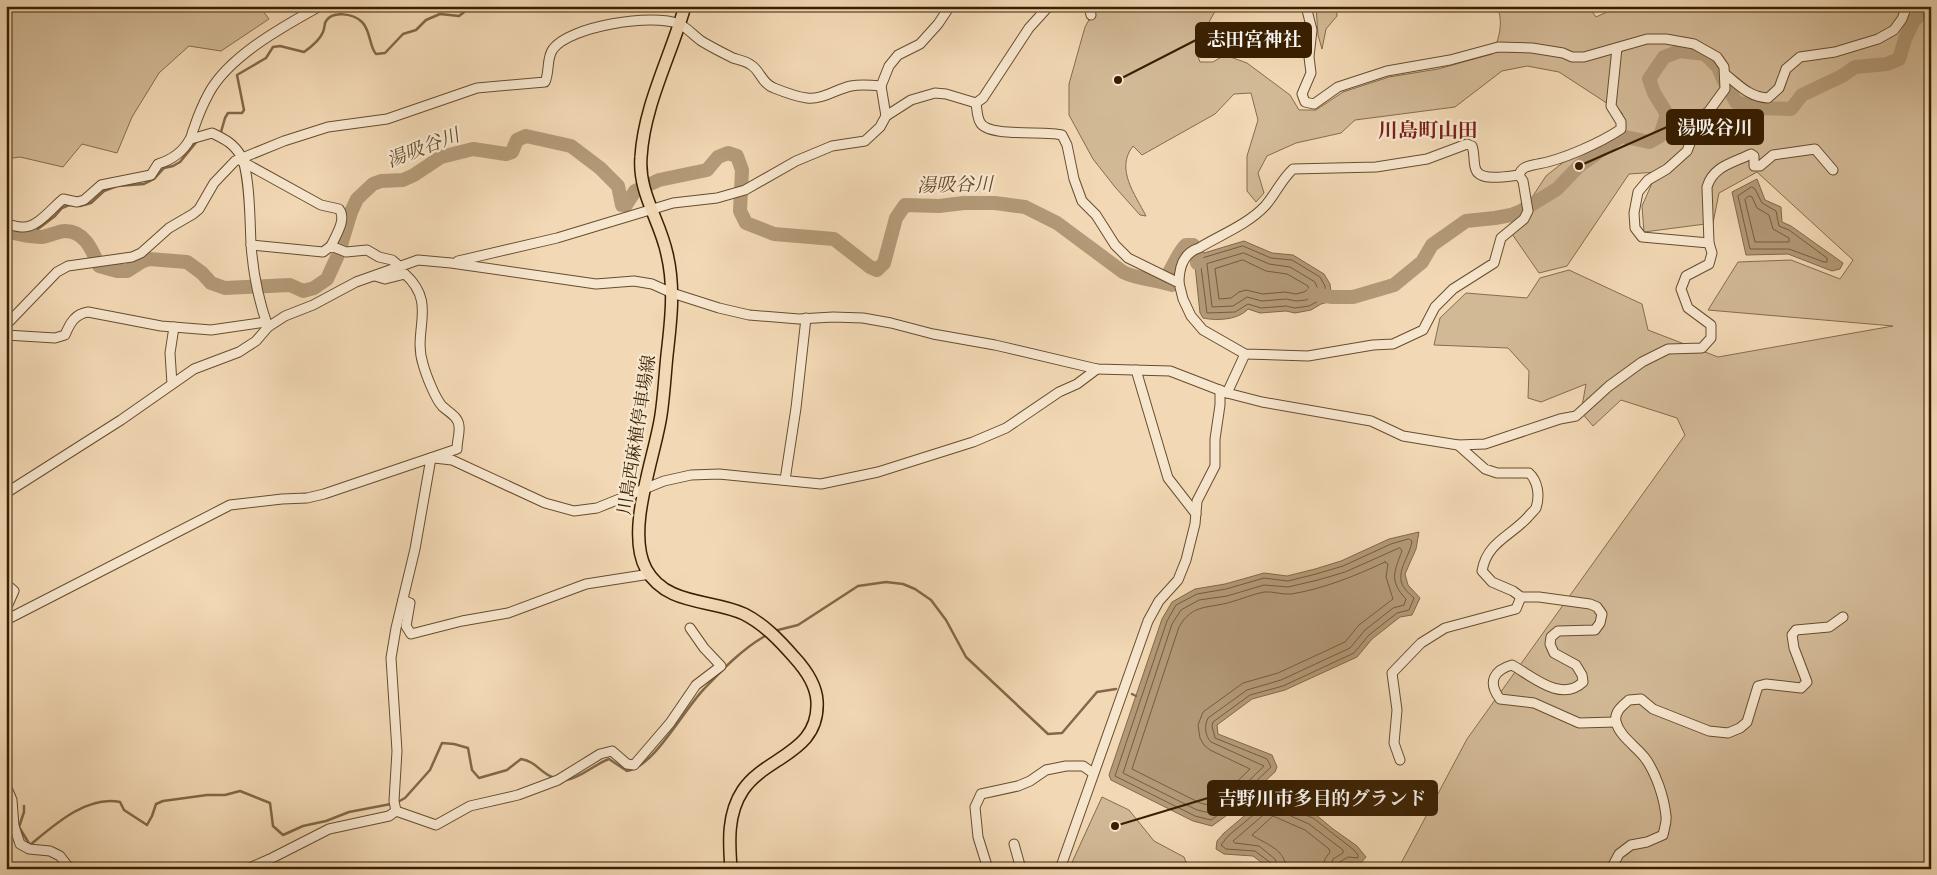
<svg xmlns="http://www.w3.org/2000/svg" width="1937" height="875" font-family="Cardo,'Noto Serif JP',serif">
	<rect width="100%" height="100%" fill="#f2d8b4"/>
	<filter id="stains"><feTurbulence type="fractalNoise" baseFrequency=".004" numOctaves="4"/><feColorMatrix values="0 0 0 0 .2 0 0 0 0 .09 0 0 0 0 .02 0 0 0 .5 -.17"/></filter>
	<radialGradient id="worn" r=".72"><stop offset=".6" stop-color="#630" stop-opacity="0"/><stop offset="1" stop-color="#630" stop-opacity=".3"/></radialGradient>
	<g fill="#d2b996" stroke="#856c4c">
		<polygon points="6,6 73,6 77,8 83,6 259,6 269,19 221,51 189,46 159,73 132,117 117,153 82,144 63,167 20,157 6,159"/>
		<path d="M1097 6H1218L1204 31 1196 51 1200 62H1213L1225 55 1247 63 1290 95 1299 110H1316L1343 92 1389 77 1438 69 1492 54C1499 39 1504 23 1497 6H1588L1596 17 1609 11 1608 6H1931V869H1398L1467 739 1685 435 1677 418 1621 400 1593 426 1581 412 1586 384 1541 402 1528 398 1529 371 1508 348 1434 345 1440 318 1466 293 1527 298 1540 278 1569 270 1642 304 1648 330 1718 357 1893 326 1708 310 1738 262 1791 260 1840 279 1853 260 1757 172 1719 193 1713 223 1644 232 1642 206 1657 172 1629 174 1567 266 1539 273 1510 231 1546 176 1580 149 1625 134 1622 113 1559 72 1527 66 1502 71 1455 107 1355 120 1341 133 1296 143 1267 156 1258 173 1264 193 1256 202 1247 191V156L1258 120 1251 93 1234 94 1215 114 1142 155 1133 146C1115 169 1135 194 1146 216L1140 215 1115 187 1093 159 1069 115V84L1085 27Z"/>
		<polygon points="1316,6 1336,6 1337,16 1326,29 1322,49 1318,35"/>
		<polygon points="1102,797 1129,810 1154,841 1184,857 1188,867 1201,869 1069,869"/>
	</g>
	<g fill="#b39977" stroke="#826848">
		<polygon points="1757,179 1765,200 1781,207 1782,222 1791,226 1843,263 1840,269 1832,271 1788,254 1746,255 1732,192"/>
		<path d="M1244 241 1272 253 1293 255 1324 274 1330 284 1332 301 1321 304 1311 310 1295 313 1286 311 1260 313 1248 309C1238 320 1217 321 1203 318L1200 313 1194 256 1201 251 1204 253Z"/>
		<polygon points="1419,532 1416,549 1405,574 1408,585 1420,598 1412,615 1400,617 1372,639 1357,657 1285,690 1252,699 1217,725 1218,734 1272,755 1277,767 1275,772 1230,813 1212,826 1193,821 1111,780 1109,775 1162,619 1172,602 1195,589 1225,584 1264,573 1287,576 1315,569 1341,561 1389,539"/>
		<polygon points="1275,790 1281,791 1288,803 1315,814 1333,829 1357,846 1366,857 1359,865 1350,862 1338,869 1270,869 1253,856 1224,854 1216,849 1217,841 1224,833"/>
	</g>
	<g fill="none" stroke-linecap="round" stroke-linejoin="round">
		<g stroke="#765c3c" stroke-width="1">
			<polygon points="1752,187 1755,189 1762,203 1776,211 1779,226 1789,230 1827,258 1827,262 1824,262 1789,249 1750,249 1738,196"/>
			<polygon points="1749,196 1752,197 1757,208 1769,215 1773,229 1789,238 1789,242 1755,242 1745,200"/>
			<polygon points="1243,246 1271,258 1292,260 1320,277 1325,286 1326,297 1309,306 1295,308 1286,306 1261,308 1248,304 1235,312 1207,313 1200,259"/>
			<polygon points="1244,253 1269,264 1290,267 1315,282 1319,292 1306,300 1296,301 1286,299 1262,301 1247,297 1233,306 1212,307 1207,264"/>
			<polygon points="1243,260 1266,271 1287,274 1308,286 1309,289 1304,292 1296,294 1285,292 1263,294 1246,290 1239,292 1231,298 1219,299 1215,269"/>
			<path d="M1409 539 1412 541C1410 557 1393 574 1405 589 1407 592 1411 595 1414 598L1409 610 1397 613 1369 635 1354 653 1283 686 1250 695 1213 722 1212 726 1215 738 1267 759 1271 767 1227 809 1211 820 1195 816 1115 776 1167 621 1176 605 1197 594 1226 589 1264 578 1288 581 1316 574 1343 566 1391 544Z"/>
			<path d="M1400 548 1402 551C1394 572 1389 581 1406 599L1404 605 1393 608 1365 630 1350 648 1281 680 1247 690 1208 718C1204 726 1205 736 1211 742L1264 766 1224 805 1210 813 1197 810 1123 773 1172 624 1181 610 1199 600 1227 596 1264 585 1288 587 1318 580 1345 572Z"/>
			<path d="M1385 562 1388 564 1386 577 1393 599 1359 625 1345 642 1278 673 1243 683 1203 712 1198 725 1200 738 1204 745 1210 750 1250 769 1219 799 1209 805 1200 803 1132 769 1179 627C1193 603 1208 609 1231 602 1242 599 1253 594 1264 592 1273 591 1282 595 1291 594 1323 589 1355 576 1385 562Z"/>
			<polyline points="1273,869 1271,863 1255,851 1226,849 1221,845 1228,836 1276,796 1285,807 1313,818 1354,850 1358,855 1358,858 1348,857 1338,863 1337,869"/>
			<polyline points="1279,869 1275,859 1259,846 1235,843 1233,841 1275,805 1284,813 1309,824 1343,850 1343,853 1333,859 1330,869"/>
			<path d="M1286 869C1286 849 1265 844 1252 835L1273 816 1305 830 1329 849 1330 852 1325 859 1323 869"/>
		</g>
		<g stroke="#826848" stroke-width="2.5">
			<polyline points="527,6 529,6"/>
			<path d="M221 132 225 118 228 113H242L244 110 237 75 266 58 273 47 280 46 304 52C311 47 320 40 323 32 325 28 324 24 326 21 333 10 354 14 362 22 371 31 369 46 376 54L385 53 403 34 416 30 426 20 440 14 459 16 472 6"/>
			<polyline points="30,235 55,216 62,208 69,205 80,206 91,203 104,191 117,186 144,184 154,179 164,168 173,166 180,162 198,140"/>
			<polyline points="774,631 798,625 858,586 886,582 903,584 915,589 931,600 946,620 966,657 1048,734 1062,733 1097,692 1116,689"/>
			<polyline points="1132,694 1136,696"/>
			<path d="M566 780C579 779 595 764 609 759L627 771C654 767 684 709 704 689 722 670 742 649 765 636"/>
			<path d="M24 806V812L19 827 30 845C54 825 87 795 120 802L124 810 147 825 152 816 156 804 163 801 207 795H225L240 791 270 803 273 826 283 835 303 826 326 821 349 812 396 803 405 798 430 770 442 743 454 744 468 748 472 770 479 778 507 770 521 759C538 762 540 774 555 778"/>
		</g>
		<g stroke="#b39977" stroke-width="14">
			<path d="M6 231C17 234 31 237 42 237 50 236 58 231 65 231 85 231 92 250 99 266L117 271H127L141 262 149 259 187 262 202 273 211 283 225 288 290 285 303 291 314 288 327 279 338 255 351 212 357 199 373 184 381 181 403 180 414 175 441 157 473 149 506 154 512 152 517 140 526 136 571 146 600 168 618 186 622 205H626L635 191 659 180 707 170 718 157 728 153 737 156 742 170 740 211 746 223 774 234 834 239 870 267 877 270 884 263 896 218 905 205 939 206 964 203H995L1025 207 1057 223 1123 272C1139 280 1155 279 1172 285"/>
			<path d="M1162 282C1173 271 1175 256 1186 245H1193L1196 253 1197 263"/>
			<polyline points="1313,294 1332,297 1353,297 1394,285 1422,262 1432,245 1466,221 1495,218 1511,215 1521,211 1557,189 1579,166 1621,136 1649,142 1660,136 1667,114 1654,93 1649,79 1664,57 1680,51 1705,54 1718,67 1723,79 1736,102 1759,108 1791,109 1802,95 1842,76 1855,67 1887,64 1899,59 1905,39 1914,20 1931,7"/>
		</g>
		<defs>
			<g id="minor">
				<polyline points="1089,6 1091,15"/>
				<polyline points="1306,6 1312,30 1309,57 1311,73 1302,94 1305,102 1314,104 1338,87 1387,71 1450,60 1498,47 1532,48 1563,53 1572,57 1584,57 1647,39 1666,39 1694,44 1717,57 1724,67 1725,89 1709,111 1700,118 1687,151 1667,169 1648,180 1638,192 1634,213 1635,228 1642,237 1709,243"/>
				<path d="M1725 74C1739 85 1749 97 1768 98L1779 88 1786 69 1800 57 1835 52 1878 39 1894 30 1902 19 1907 6"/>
				<polyline points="881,86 889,66 898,55 920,44 938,24 950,6"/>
				<path d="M976 103C977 109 977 117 980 122 987 138 1046 130 1062 135L1067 145 1074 179 1082 201 1096 215 1115 245 1128 258 1179 283 1183 299 1191 316 1203 330 1245 354 1308 356 1373 345 1393 344 1423 330 1435 307 1453 289 1494 263 1501 238 1524 219 1528 211 1523 181 1519 175C1522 166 1529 166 1538 164 1562 160 1600 143 1621 129V122L1611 106 1617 48"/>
				<polyline points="976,103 983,98 1029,28 1049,6"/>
				<path d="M191 139 212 133C226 140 233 143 241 156 250 173 250 224 251 244 253 273 258 299 268 327"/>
				<path d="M243 162 321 205 339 209C347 219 336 235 331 246"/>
				<path d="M6 224C12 225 17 227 23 227 37 228 53 207 63 199L77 202 84 200 101 185 151 175 158 164C171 160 183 152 190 139 192 136 192 132 194 128 198 116 203 104 209 93 229 56 284 26 320 6"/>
				<polyline points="251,245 323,252 331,246 346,252 367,250 379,257 392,260 399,266"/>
				<polyline points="458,261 557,238 673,203 717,198 745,190 796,161 832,146 865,141 880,127 886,116 911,100 935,93 946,94 976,103"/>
				<path d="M1179 283C1179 268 1183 253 1199 248 1220 235 1247 225 1265 206 1275 195 1281 180 1293 169L1376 167 1427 159 1467 144 1472 146C1475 154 1473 163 1476 170 1481 182 1509 176 1519 175"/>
				<path d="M6 325 57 272 68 266 132 257 141 253 169 228 193 214 199 209 214 183 235 161 284 141 328 127 387 119 477 88 545 82C550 71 546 59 553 49 570 26 653 13 679 24 688 28 695 37 703 42 713 48 723 53 733 58 739 60 746 61 751 65 760 70 762 84 774 88 784 92 797 97 807 98 822 100 836 89 851 86 861 84 871 85 881 86L886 116"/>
				<path d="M6 335 55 338 65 335C70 323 75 314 88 312L161 326 211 330 266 322"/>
				<polyline points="1136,370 1168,478 1196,514"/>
				<polyline points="172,384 170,353 174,327"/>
				<polyline points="1227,393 1245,354"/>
				<path d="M1458 445 1485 469 1497 473H1529C1538 481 1540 496 1536 508 1534 511 1530 514 1528 517 1511 536 1487 542 1482 571L1492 582 1513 591 1521 597H1539L1590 604 1597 607 1602 614 1600 623 1595 630 1558 631 1551 637 1550 644 1554 653 1576 665 1582 675 1583 682C1561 703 1532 676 1512 665 1494 670 1487 682 1500 699L1534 703 1579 723 1616 722"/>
				<polyline points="434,458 452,460 545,503 574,511 597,508 664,481 691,475 719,474 821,484 878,472 973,442 1006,428 1059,392 1077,384 1097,369"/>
				<polyline points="785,480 796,408 806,318"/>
				<path d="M6 493 121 420 194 369 239 352 256 341 268 327 285 316 313 305 356 282 418 260 451 263 596 284 634 281 652 284 672 293 719 308 749 315 799 319 833 317 863 318 891 323 933 334 995 345 1097 369 1170 371 1227 393 1262 402 1371 421 1403 436 1458 445 1485 444 1560 419 1576 416 1609 386 1642 362 1668 349 1702 348 1711 338V325L1688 308 1681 289 1686 276 1709 264 1712 253 1709 243 1707 187C1713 166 1733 163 1751 154L1754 156V166H1760L1773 155 1815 149 1833 170"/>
				<polyline points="6,584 14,591 6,609"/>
				<polyline points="403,600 410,603 406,626 411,634 462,621 508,613 586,584 650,574"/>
				<path d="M6 620 230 505 282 499 307 498 324 494 457 449C457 441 460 433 459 426 458 416 448 412 442 406 435 398 426 375 423 364 412 330 438 304 405 274L385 279 375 276"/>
				<polyline points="1400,760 1394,743 1397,710 1392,673 1421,643 1445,628 1516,609 1521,597"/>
				<polyline points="6,786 12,800 14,826 20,844 29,849 50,851 60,856 70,869"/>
				<polyline points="396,811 436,825 470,806 518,795 558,780 600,754 612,751 627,764 634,765 670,723 696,685 721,666 704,648 690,628"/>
				<polyline points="396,811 394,801 397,751 391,658 396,628 415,549 431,458"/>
				<polyline points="1014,844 1021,869"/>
				<polyline points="247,869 272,858 329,829 389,816 396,811"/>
				<polyline points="988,869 978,837 975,807 981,794 1018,786 1030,781 1046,770 1066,766 1083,766 1093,773"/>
				<polyline points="1060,869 1148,621 1159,601 1178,580 1186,560 1195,524 1197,501 1215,466 1215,439 1220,405 1220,390"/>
				<path d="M1611 869 1619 854 1631 845 1647 842 1663 835C1664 829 1667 822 1666 816 1664 797 1656 773 1645 758 1636 746 1620 737 1616 722 1614 712 1622 706 1629 700L1641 699 1653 709 1709 731 1728 733 1740 728 1747 722 1758 686 1766 684 1801 688 1807 682 1794 648 1792 635 1796 630 1829 627 1843 617"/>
			</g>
			<path id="major" d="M685 6C671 56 644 105 641 157 638 193 660 220 667 254 675 287 671 321 667 355 665 375 664 395 661 415 655 457 625 530 646 569 666 606 712 599 744 614 764 624 780 641 794 657 806 670 816 684 817 701 820 753 766 756 743 790 727 814 729 842 731 869"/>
		</defs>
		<use href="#minor" stroke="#664d2e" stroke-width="11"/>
		<use href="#major" stroke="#381f01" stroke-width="14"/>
		<use href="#minor" stroke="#f7e6ce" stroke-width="9"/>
		<use href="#major" stroke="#f2d8b4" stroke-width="11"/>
	</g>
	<g text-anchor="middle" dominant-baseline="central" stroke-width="4.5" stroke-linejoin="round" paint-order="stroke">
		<g font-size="18" fill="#381f01" stroke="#f7e6ce">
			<text transform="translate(637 435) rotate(-81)">川島西麻植停車場線</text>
		</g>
		<g font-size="19" font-style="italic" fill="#634a2a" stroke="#f7e6ce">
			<text transform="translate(423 148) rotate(-21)">湯吸谷川</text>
			<text transform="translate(955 185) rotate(-1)">湯吸谷川</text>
		</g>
		<g font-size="20" font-weight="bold" fill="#7a1f14" stroke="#f7e6ce">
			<text x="1428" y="130">川島町山田</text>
		</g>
	</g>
	<path fill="none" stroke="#381f01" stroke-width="2" d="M1118 80L1196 40M1579 166L1667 127M1115 826L1208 798"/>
	<g fill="#381f01" stroke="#f7e6ce" stroke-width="2">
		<circle cx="1118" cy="80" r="5"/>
		<circle cx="1579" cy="166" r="5"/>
		<circle cx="1115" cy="826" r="5"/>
	</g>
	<g fill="#381f01" stroke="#381f01" stroke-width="2">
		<rect x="1196" y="23" width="115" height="34" rx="5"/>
		<rect x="1667" y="110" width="96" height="34" rx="5"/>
		<rect x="1208" y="781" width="229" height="34" rx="5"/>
	</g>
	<g font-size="19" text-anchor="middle" font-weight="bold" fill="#fff">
		<text x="1254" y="46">志田宮神社</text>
		<text x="1715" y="134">湯吸谷川</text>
		<text x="1322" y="805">吉野川市多目的グランド</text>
	</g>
	<rect width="1937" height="875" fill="none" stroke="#f2d8b4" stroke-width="25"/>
	<rect x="8" y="8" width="1922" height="860" fill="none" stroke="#381f01" stroke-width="2.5"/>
	<rect x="12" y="12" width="1912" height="850" fill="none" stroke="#381f01"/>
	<rect width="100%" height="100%" filter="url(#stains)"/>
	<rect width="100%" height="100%" fill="url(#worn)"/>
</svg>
